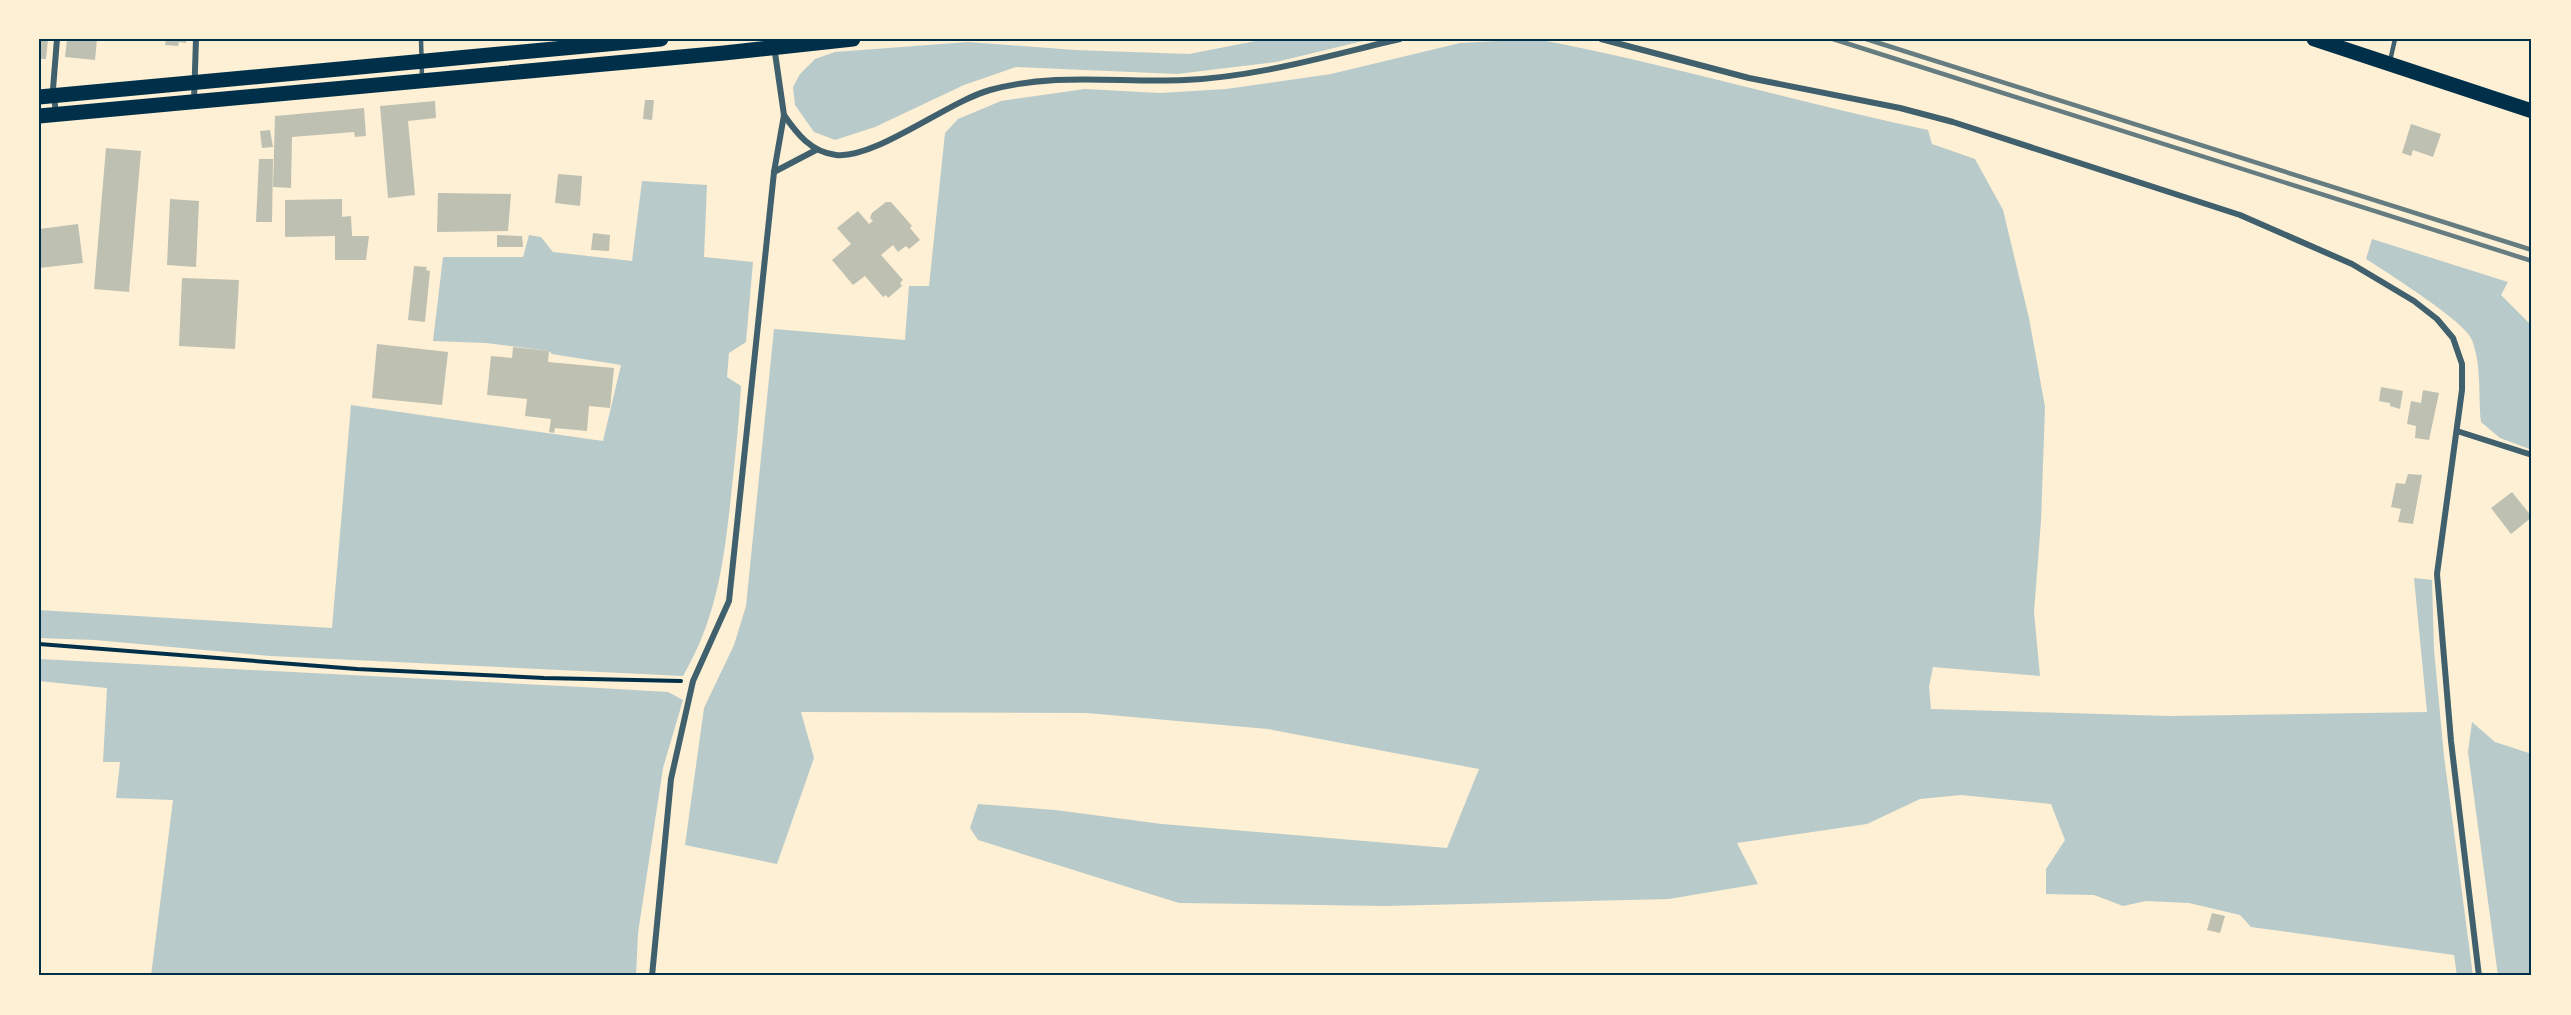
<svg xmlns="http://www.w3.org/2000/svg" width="2571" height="1015" font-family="'PT Sans Narrow',sans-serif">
	<rect width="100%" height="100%" fill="#fdf0d5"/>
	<g fill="#b9caca">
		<polygon points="1266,39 1371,39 1276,62 1177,74 1016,67 964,85 875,127 835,140 814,132 795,105 793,87 800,74 815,59 835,52 968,42 1075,50 1189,54"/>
		<path d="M1536 39C1668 64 1797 102 1928 130L1932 144 1975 159 2003 210 2029 318 2045 407 2041 521 2034 612 2040 676 1933 667 1929 687 1931 709 2169 716 2427 712 2414 578 2432 580 2434 650 2444 756 2473 976H2457L2454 955 2251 927 2240 915 2189 903 2146 901 2123 906 2094 895 2046 894V869L2065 840 2051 804 1961 795 1920 799 1867 824 1737 843 1758 884 1669 899 1385 906 1179 903 978 840 970 828 978 804 1055 810 1162 824 1447 848 1479 769 1268 729 1087 713 801 712 814 758 777 864 685 845 704 708 734 645 746 606 774 329 905 340 909 286H929L945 133 958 119 1001 101 1085 89 1160 93 1226 89 1331 74 1460 43Z"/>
		<path d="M642 181 707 185 704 257 753 262 746 342 729 353 727 377 741 386C739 423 735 459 731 496 724 561 717 618 683 676L270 656 95 640 39 638V610L332 628 351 405 603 441 621 365 552 354 549 351 486 343 433 341 443 257H523L529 235 541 237 553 252 632 261Z"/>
		<path d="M2372 239 2508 282 2501 295 2532 326V450L2500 438 2481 422C2478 395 2482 366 2472 340 2467 323 2385 271 2366 259Z"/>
		<polygon points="39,659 582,687 668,692 683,700 663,768 638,933 636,976 151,976 173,800 116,798 120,762 103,762 107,688 39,681"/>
		<polygon points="2472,722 2495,742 2532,754 2532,976 2498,976 2468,752"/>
	</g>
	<g fill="#bec0b2">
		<polygon points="39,39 48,39 46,59 39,59"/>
		<polygon points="67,39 97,39 95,60 65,57"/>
		<polygon points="166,39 186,39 186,43 179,42 178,46 165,45"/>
		<polygon points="645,100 654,100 652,120 643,119"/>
		<polygon points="435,101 436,118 408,121 415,195 388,198 380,106"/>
		<polygon points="364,108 366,136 355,137 354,132 292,137 291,188 273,187 275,116"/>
		<polygon points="2411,124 2441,134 2433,157 2413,150 2411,156 2402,153"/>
		<polygon points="270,130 273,147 262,148 260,131"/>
		<polygon points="106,148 141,151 129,292 94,289"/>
		<polygon points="259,159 273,159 272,222 256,222"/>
		<polygon points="558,174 582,176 580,206 555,203"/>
		<polygon points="438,193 511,194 508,231 437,232"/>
		<polygon points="170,199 199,201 196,267 167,265"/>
		<polygon points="342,199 342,217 351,216 352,236 369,236 366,260 335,260 335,236 285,237 285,200"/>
		<polygon points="886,202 891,202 912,226 910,228 920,240 909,249 906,246 898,252 893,245 881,255 903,280 900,283 902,286 888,298 886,295 883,297 865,276 853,285 832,260 851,244 837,228 858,211 869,224 873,221 870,218 872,213"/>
		<polygon points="78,224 83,263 39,268 39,229"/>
		<polygon points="593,233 610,235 609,251 591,250"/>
		<polygon points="497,235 522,236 523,247 497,247"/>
		<polygon points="414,266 427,267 426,270 430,271 425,322 408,320"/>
		<polygon points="182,278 239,280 235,349 179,346"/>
		<polygon points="377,344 448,352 442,405 372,398"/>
		<polygon points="513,347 549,351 548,362 614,368 610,408 589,406 587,431 555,428 554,433 549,432 551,419 525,416 527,399 487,395 491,356 512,358"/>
		<polygon points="2381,387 2403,391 2400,409 2390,406 2390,403 2379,401"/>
		<polygon points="2423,390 2439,393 2429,440 2415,438 2416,426 2407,424 2411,401 2421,403"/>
		<polygon points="2408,474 2422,475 2413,524 2398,522 2401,509 2391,507 2396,483 2405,484"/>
		<polygon points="2512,492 2532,517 2511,534 2491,508"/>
		<polygon points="2212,913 2225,916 2220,933 2207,930"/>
	</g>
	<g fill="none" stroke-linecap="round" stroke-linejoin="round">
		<polyline stroke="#003049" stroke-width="4" points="39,644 357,669 544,678 681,681"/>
		<g stroke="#3f606c" stroke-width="4.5">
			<polyline points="421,39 422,78"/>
			<polyline points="2390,61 2395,39"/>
		</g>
		<g stroke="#3f606c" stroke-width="6">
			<polyline points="1601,39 1749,78 1900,108 1953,122 2240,215 2352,264 2414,301 2437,319 2453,338 2462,364 2462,390 2437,574 2451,741 2479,976"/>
			<polyline points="194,101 196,39"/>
			<polyline points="56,113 53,89 57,39"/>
			<path d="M784 115C797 134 811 152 836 155 876 159 947 102 990 90 1056 72 1119 83 1185 80 1258 77 1330 55 1400 39"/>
			<polyline points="774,172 816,150"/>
			<polyline points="2457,431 2532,455"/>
			<polyline points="652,976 671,779 693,681 729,601 774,172 784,115 773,39"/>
		</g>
		<g stroke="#003049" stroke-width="15">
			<polyline points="2314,39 2532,111"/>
			<polyline points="39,97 661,39"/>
			<polyline points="39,116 724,53 853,39"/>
		</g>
		<g stroke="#657d81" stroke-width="4.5">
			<polyline points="1833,39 2532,261"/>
			<polyline points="1866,39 2532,250"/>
		</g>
	</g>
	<rect width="2571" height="1015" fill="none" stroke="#fdf0d5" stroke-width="81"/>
	<rect x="40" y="40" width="2490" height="934" fill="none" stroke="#003049" stroke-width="2"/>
</svg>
